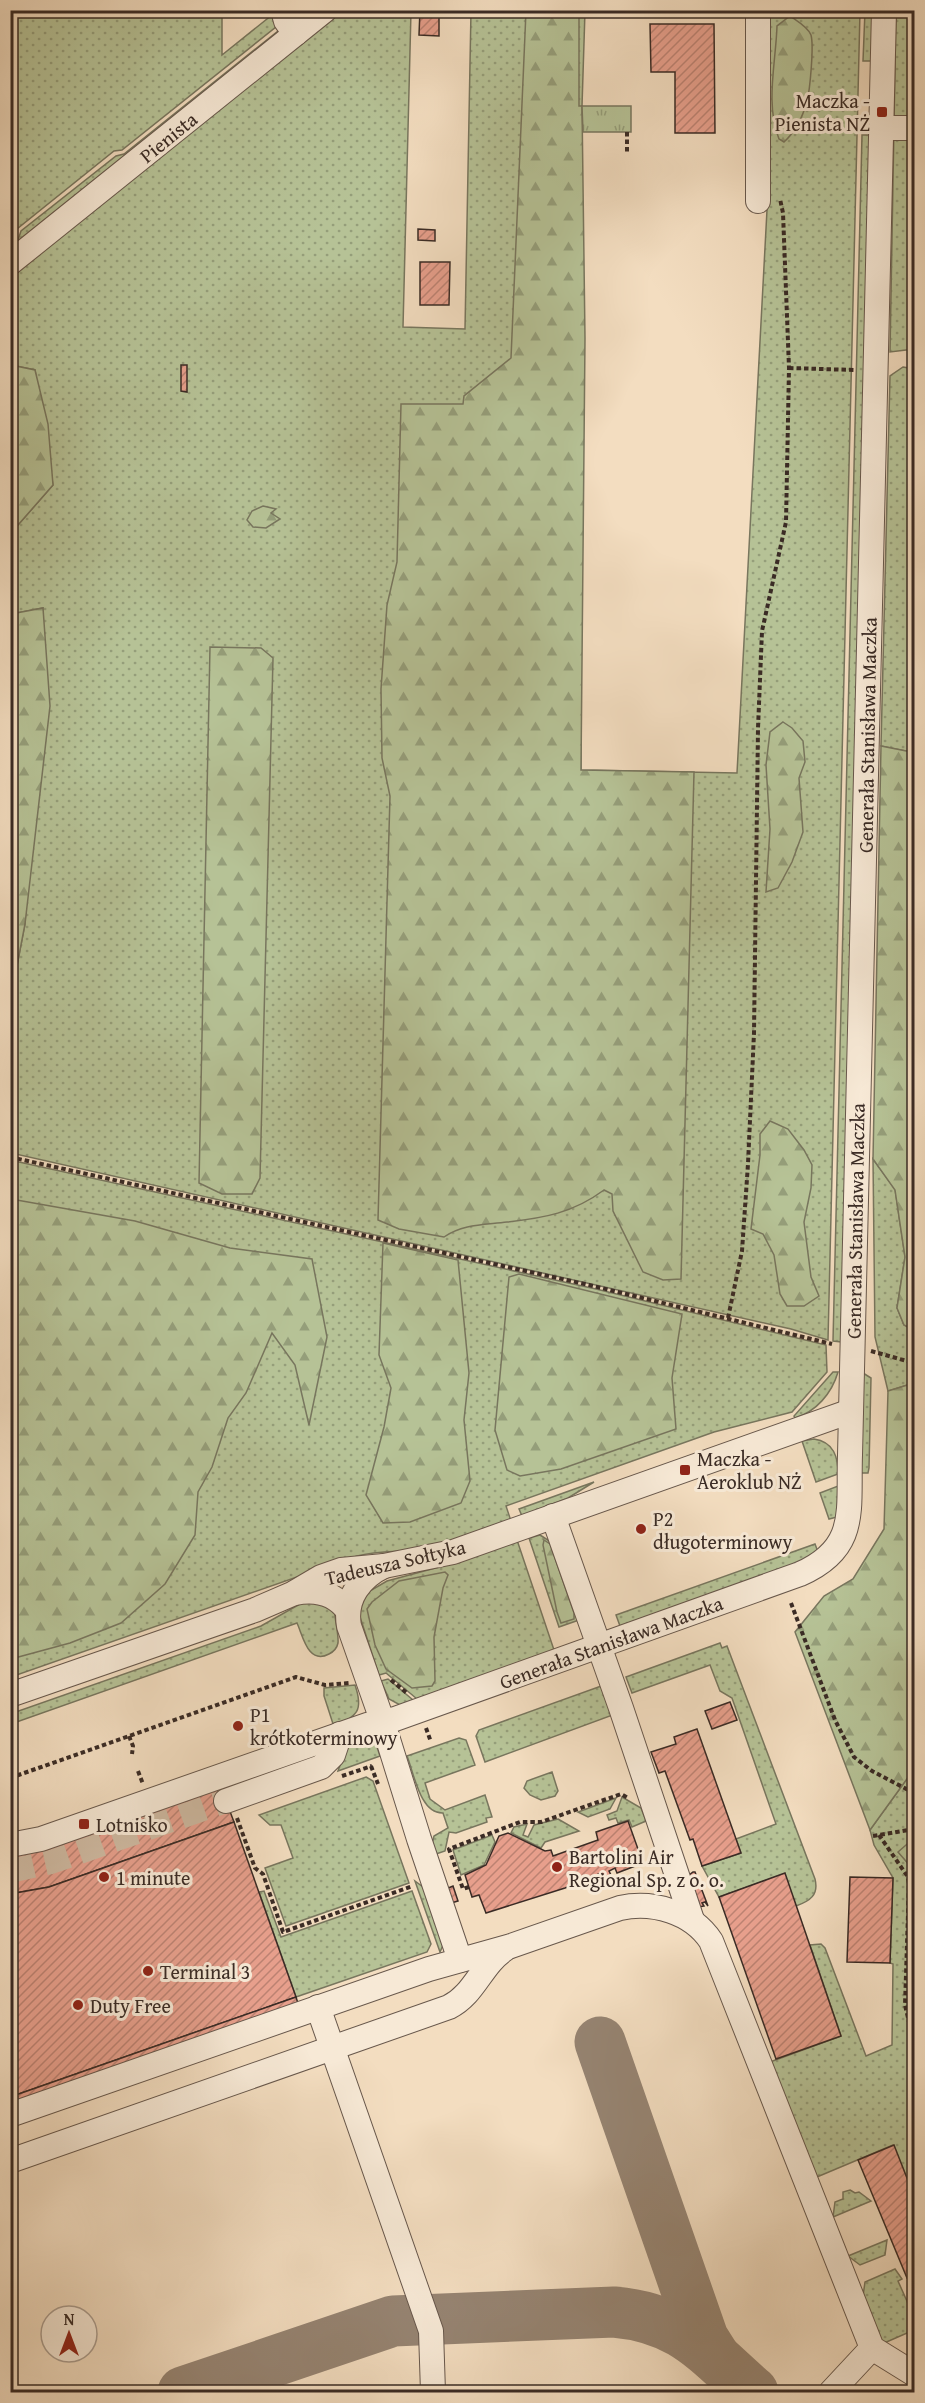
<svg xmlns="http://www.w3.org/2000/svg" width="925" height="2403" font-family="'Gentium Book Plus',serif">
	<defs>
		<pattern id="grass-dots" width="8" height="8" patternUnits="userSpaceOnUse" patternTransform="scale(1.5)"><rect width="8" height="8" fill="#b6c296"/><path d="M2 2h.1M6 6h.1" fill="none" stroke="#959e7a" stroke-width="1.8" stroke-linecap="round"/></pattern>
		<pattern id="forest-firs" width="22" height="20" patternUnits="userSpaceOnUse" patternTransform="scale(1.5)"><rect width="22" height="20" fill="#b6c296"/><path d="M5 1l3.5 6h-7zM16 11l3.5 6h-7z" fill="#959e7a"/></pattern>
		<pattern id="park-tufts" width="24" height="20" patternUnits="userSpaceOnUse" patternTransform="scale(1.5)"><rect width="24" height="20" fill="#b6c296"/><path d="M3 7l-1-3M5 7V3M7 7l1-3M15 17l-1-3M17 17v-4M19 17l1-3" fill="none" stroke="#959e7a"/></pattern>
		<pattern id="building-hatch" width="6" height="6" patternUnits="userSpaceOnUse" patternTransform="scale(1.5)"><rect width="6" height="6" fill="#e79f8c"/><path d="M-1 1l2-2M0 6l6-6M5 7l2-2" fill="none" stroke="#bc8272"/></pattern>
	</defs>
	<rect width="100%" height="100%" fill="#f3ddc0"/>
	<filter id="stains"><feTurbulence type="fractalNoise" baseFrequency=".00333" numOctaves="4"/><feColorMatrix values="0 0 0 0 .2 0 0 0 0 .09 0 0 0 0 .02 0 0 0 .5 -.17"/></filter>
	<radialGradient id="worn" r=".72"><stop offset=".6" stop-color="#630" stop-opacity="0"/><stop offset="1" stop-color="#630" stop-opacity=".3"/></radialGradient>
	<g fill="url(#grass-dots)" stroke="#78765e" stroke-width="1.5">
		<polygon points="11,11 222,11 222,55 277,11 296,11 122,150 114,151 17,229 11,240"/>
		<polygon points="340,11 411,11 403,327 465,329 471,11 585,11 582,106 581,770 737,773 767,210 768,11 860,11 828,1340 791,1329 11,1153 11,997 25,924 43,608 11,614 11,533 53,485 35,370 11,365 10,275"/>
		<polygon points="865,11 873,11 872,61 863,61"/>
		<polygon points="896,11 914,11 914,349 890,352"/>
		<polygon points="278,31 276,35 11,252 11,246 18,240 21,231 116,156 124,154"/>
		<polygon points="862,135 870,135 841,1342 833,1341"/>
		<polygon points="903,367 914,369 914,749 911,752 881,746 890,376"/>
		<polygon points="873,1159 895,1189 905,1257 897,1308 904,1325 914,1330 914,1383 888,1391 875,1337"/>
		<path d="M10 1160 596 1289 826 1345 827 1372 792 1412 714 1432 506 1506 511 1521C481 1532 449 1546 417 1550 397 1552 377 1551 357 1556L11 1677Z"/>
		<path d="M833 1372H838C832 1393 816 1412 795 1418L794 1416Z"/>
		<polygon points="863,1373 871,1378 869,1468 868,1473 861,1473"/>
		<path d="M814 1439C834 1442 838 1457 838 1474L816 1482 802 1441Z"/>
		<polygon points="594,1482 568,1498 522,1516 519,1509"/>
		<polygon points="838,1486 837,1517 829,1519 820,1493"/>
		<polygon points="540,1535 551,1542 579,1620 559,1627 529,1538"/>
		<polygon points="517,1540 554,1650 417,1699 386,1673 379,1675 360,1617 361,1604 368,1592 387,1581 454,1563"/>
		<polygon points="815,1544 818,1552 806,1560 620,1626 616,1615"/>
		<path d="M307 1600 334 1606C334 1616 339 1635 338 1643 337 1648 333 1652 329 1654 308 1665 303 1636 297 1623L11 1724 10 1714 261 1626Z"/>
		<path d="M720 1643 722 1648 727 1646 815 1879C819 1895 810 1901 796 1906L784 1874 719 1897 702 1866 741 1853 736 1839 776 1824 732 1698 720 1691 710 1665 632 1693 626 1677Z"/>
		<polygon points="388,1679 413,1700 400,1705 389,1699 381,1681"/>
		<path d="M355 1685C364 1711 357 1716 334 1727L324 1696V1688Z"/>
		<polygon points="604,1685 611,1714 610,1716 485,1762 476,1736 479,1730"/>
		<polygon points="364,1737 376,1744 380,1756 338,1771 347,1744"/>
		<path d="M459 1738 466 1740 475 1765 425 1783 430 1799 445 1810 485 1795 492 1817 486 1818 487 1822 456 1833 449 1832 445 1851 433 1855 431 1848 434 1836 448 1828 443 1813C420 1814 414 1773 407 1756Z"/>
		<polygon points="552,1772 558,1791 555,1796 541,1800 530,1795 524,1788 527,1781"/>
		<polygon points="914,1775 914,1839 899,1852 912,1868 914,1914 914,2196 893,2145 817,2177 770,2062 841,2036 810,1945 821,1944 825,1948 866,2056 892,2045 893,1964 890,1963 893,1878 874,1845 870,1830 909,1776"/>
		<polygon points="366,1777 373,1781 409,1883 286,1926 265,1868 293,1858 281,1825 270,1825 259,1815"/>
		<polygon points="622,1797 641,1808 646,1821 632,1827 629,1820 618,1823 616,1818 609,1820 607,1815 617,1811"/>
		<polygon points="616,1798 610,1809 588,1817 578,1812"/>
		<polygon points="558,1819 579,1831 545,1842 541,1848 511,1833 514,1827 527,1824 523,1835 528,1837 534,1825"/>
		<polygon points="492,1835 495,1842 484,1865 461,1875 453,1850"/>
		<polygon points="415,1881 427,1890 444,1943 440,1952"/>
		<polygon points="264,1891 281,1937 412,1891 431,1944 427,1952 296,1997 259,1892"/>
		<polygon points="850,2190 855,2193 859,2192 871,2201 833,2217 835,2202 843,2199 843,2192"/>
		<polygon points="887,2240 885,2255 860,2265 848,2256"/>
		<polygon points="895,2269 902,2279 898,2281 914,2317 914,2330 882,2344 863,2296 865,2282"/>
	</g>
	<g fill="url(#forest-firs)" stroke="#78765e" stroke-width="1.5">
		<path d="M526 11H579V106H582L585 338 581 770 694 772 681 1279 663 1280 643 1272 613 1211 612 1194 604 1190C573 1213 544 1218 507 1222 484 1225 463 1224 444 1237L399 1229 378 1220 390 796 382 758 381 689 387 605 397 562 401 404H463L464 396 511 358Z"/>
		<path d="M790 16C797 21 808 27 811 35 814 46 810 90 807 101 803 116 795 132 784 142L779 139C765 104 776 62 777 26Z"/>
		<polygon points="11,365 35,370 48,424 53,485 11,533"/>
		<polygon points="263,506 276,509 271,513 280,519 266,528 253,527 247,520 252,511"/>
		<polygon points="43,608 50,706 25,924 11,997 11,614"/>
		<polygon points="210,647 261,648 273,658 260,1178 252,1194 222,1194 199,1183"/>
		<polygon points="783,722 792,728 803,741 805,762 799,778 803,832 792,862 778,888 766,892 770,829 766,765 770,732"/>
		<polygon points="881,746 911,752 914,749 914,1330 904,1325 897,1308 905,1257 895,1190 873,1159"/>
		<polygon points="770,1121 788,1129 804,1150 812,1165 811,1188 804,1222 811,1277 819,1296 804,1306 787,1306 780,1294 774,1255 763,1234 751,1229 760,1155 760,1134"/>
		<polygon points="11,1199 135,1221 230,1248 312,1259 327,1337 309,1425 295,1365 272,1333 246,1393 228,1418 212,1467 198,1492 195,1535 165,1584 121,1623 70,1643 11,1659"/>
		<polygon points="383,1243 458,1260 469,1373 464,1420 470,1481 461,1503 410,1522 383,1523 366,1495 384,1427 391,1388 379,1355"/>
		<polygon points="519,1274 682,1314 672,1378 676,1429 561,1469 520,1476 507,1470 495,1430 509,1277"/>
		<polygon points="914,1383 914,1775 909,1776 870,1830 795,1632 824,1596 853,1579 884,1529 888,1391"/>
		<polygon points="544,1540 550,1544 574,1613 574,1619 561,1623 557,1612 543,1545"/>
		<polygon points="445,1572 448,1575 443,1588 434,1637 435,1681 432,1686 412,1688 386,1669 375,1645 367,1609 372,1602 399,1581"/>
		<polygon points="913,1839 914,1839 914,1914 912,1868 898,1852"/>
	</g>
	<polygon fill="url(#park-tufts)" stroke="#78765e" stroke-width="1.5" points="582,106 631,106 631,132 583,132"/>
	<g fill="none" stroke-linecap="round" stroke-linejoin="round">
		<g stroke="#968472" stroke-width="51">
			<polyline points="600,2042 703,2338 715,2357"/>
			<path d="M183 2392 393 2321 614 2312C682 2318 705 2350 753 2392"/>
		</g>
	</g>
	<g fill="url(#building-hatch)" stroke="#3a2b25" stroke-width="1.5">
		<polygon points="420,10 439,10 439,36 419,35"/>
		<rect x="593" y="10" width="20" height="6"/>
		<polygon points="650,24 714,24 715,133 675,133 675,72 651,72"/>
		<polygon points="418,229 435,230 435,241 418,240"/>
		<polygon points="420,262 450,262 449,305 420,305"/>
		<polygon points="181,365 187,365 187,392 181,391"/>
		<polygon points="730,1702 737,1720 712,1729 705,1711"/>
		<polygon points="697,1729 741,1853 702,1866 693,1839 690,1840 665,1771 659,1773 651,1752 676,1744 674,1737"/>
		<polygon points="220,1785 234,1822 49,1887 10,1894 10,1854"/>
		<polygon points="628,1821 643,1863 617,1873 615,1868 609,1871 611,1875 603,1878 601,1873 565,1888 486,1913 479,1895 472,1897 465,1875 486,1865 499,1836 508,1833 545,1851 551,1850 553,1856 598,1840 596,1832"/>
		<polygon points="234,1822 296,1997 10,2097 10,1894 49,1887"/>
		<polygon points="693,1872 695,1872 708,1906 705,1902 702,1903 704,1906 699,1907 689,1875"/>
		<polygon points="785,1873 841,2036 776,2059 719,1897"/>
		<polygon points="850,1877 893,1878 890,1963 847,1962"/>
		<polygon points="453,1886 458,1901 451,1903 446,1889"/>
		<polygon points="296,1997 300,2010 10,2110 10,2097"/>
		<polygon points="894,2145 914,2196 914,2275 907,2278 858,2160"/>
	</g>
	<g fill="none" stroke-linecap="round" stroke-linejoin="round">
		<polyline stroke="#ceb9a1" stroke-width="24" stroke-dasharray="24 12" stroke-linecap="butt" points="10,1871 51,1862 226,1801"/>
		<defs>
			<g id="minor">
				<polyline points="283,10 286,21 295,34"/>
				<polyline points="758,10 758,201"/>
				<polyline points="881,128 914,128"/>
				<polyline points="10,263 325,10"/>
				<polyline points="553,1516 621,1708 692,1920"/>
				<path d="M384 1566C361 1577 344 1598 349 1626L382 1720 419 1839 460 1960"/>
				<path d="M295 1593C315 1589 335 1593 348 1611"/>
				<polyline points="10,1695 255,1610 292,1594 321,1577 341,1570 384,1566 453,1552 851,1411"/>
				<polyline points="226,1801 321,1767 333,1755 340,1734"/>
				<path d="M10 1845 41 1839 367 1725 395 1719 800 1574C859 1548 848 1510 850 1455L884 10"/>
				<polyline points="318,2007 431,2331 433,2392"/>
				<path d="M10 2115 429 1969 511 1946 620 1908C653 1901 692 1912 711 1941L872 2348 914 2374"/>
				<path d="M10 2161 449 2007C475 1994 481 1965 505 1949"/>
				<polyline points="831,2392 872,2348"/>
			</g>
		</defs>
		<use href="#minor" stroke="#68584c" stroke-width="26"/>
		<g stroke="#3a2b25" stroke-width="4" stroke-dasharray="4.5 3" stroke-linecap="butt">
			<polyline points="627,132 627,153"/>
			<polyline points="789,368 854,370"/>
			<polyline points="10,1157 589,1285 832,1344"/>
			<polyline points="728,1318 742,1251 748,1164 754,1033 758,728 762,631 786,522 789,368 783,213 780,199"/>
			<polyline points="871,1351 914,1363"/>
			<polyline points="791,1603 835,1720 854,1757 872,1771 914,1793"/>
			<polyline points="391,1680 408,1694"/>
			<polyline points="426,1728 431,1742"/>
			<polyline points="129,1736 133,1746 132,1754"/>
			<polyline points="371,1766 378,1784"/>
			<polyline points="138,1771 143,1784"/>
			<polyline points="342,1776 372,1766"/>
			<polyline points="10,1778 296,1677 325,1685 349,1683"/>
			<polyline points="237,1818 255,1868 263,1874 283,1932 413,1886"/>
			<polyline points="879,1835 908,1877 909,1884 905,2005 909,2022 914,2032"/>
			<polyline points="873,1836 914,1829"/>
			<polyline points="469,1887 463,1889 449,1849 520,1822 541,1822 621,1794 628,1798"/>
		</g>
		<use href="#minor" stroke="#f7e9d6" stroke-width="24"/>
	</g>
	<g fill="#8f2418" stroke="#f7e9d6" stroke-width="2">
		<rect x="876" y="106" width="12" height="12" rx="3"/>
		<rect x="679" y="1464" width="12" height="12" rx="3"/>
		<circle cx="641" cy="1529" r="6"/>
		<circle cx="238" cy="1726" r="6"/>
		<rect x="78" y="1818" width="12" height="12" rx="3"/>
		<circle cx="557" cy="1867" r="6"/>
		<circle cx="104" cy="1877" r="6"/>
		<circle cx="148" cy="1971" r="6"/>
		<circle cx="78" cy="2005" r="6"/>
	</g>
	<g text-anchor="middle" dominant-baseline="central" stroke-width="6" stroke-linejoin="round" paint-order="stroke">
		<g font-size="20" fill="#3a2b25" stroke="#f7e9d6" text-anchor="start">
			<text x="870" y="100" text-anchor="end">Maczka -<tspan x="870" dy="23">Pienista NŻ</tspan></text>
			<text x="697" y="1458">Maczka -<tspan x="697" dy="23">Aeroklub NŻ</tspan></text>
			<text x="653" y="1518">P2<tspan x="653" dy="23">długoterminowy</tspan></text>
			<text x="250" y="1714">P1<tspan x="250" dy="23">krótkoterminowy</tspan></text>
			<text x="96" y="1824">Lotnisko</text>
			<text x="569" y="1856">Bartolini Air<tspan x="569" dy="23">Regional Sp. z o. o.</tspan></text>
			<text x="116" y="1877">1 minute</text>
			<text x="160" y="1971">Terminal 3</text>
			<text x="90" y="2005">Duty Free</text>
		</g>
		<g font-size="20" fill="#3a2b25" stroke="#f7e9d6">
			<text transform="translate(168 137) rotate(-39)">Pienista</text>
			<text transform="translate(867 735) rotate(-89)">Generała Stanisława Maczka</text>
			<text transform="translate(855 1221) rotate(-89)">Generała Stanisława Maczka</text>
			<text transform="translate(395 1562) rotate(-13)">Tadeusza Sołtyka</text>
			<text transform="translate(611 1642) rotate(-20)">Generała Stanisława Maczka</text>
		</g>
	</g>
	<rect width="925" height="2403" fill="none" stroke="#f3ddc0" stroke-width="36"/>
	<rect x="12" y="12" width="901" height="2379" fill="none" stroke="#3a2b25" stroke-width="3"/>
	<rect x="18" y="18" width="889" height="2367" fill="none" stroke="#3a2b25" stroke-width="1.5"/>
	<g transform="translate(69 2334)"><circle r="28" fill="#f7e9d6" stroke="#ab9d8f" stroke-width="1.5"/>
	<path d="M0-4.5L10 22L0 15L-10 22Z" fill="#8f2418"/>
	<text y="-9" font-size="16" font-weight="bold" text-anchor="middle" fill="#3a2b25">N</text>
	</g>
	<rect width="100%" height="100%" filter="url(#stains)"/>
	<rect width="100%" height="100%" fill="url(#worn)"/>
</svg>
